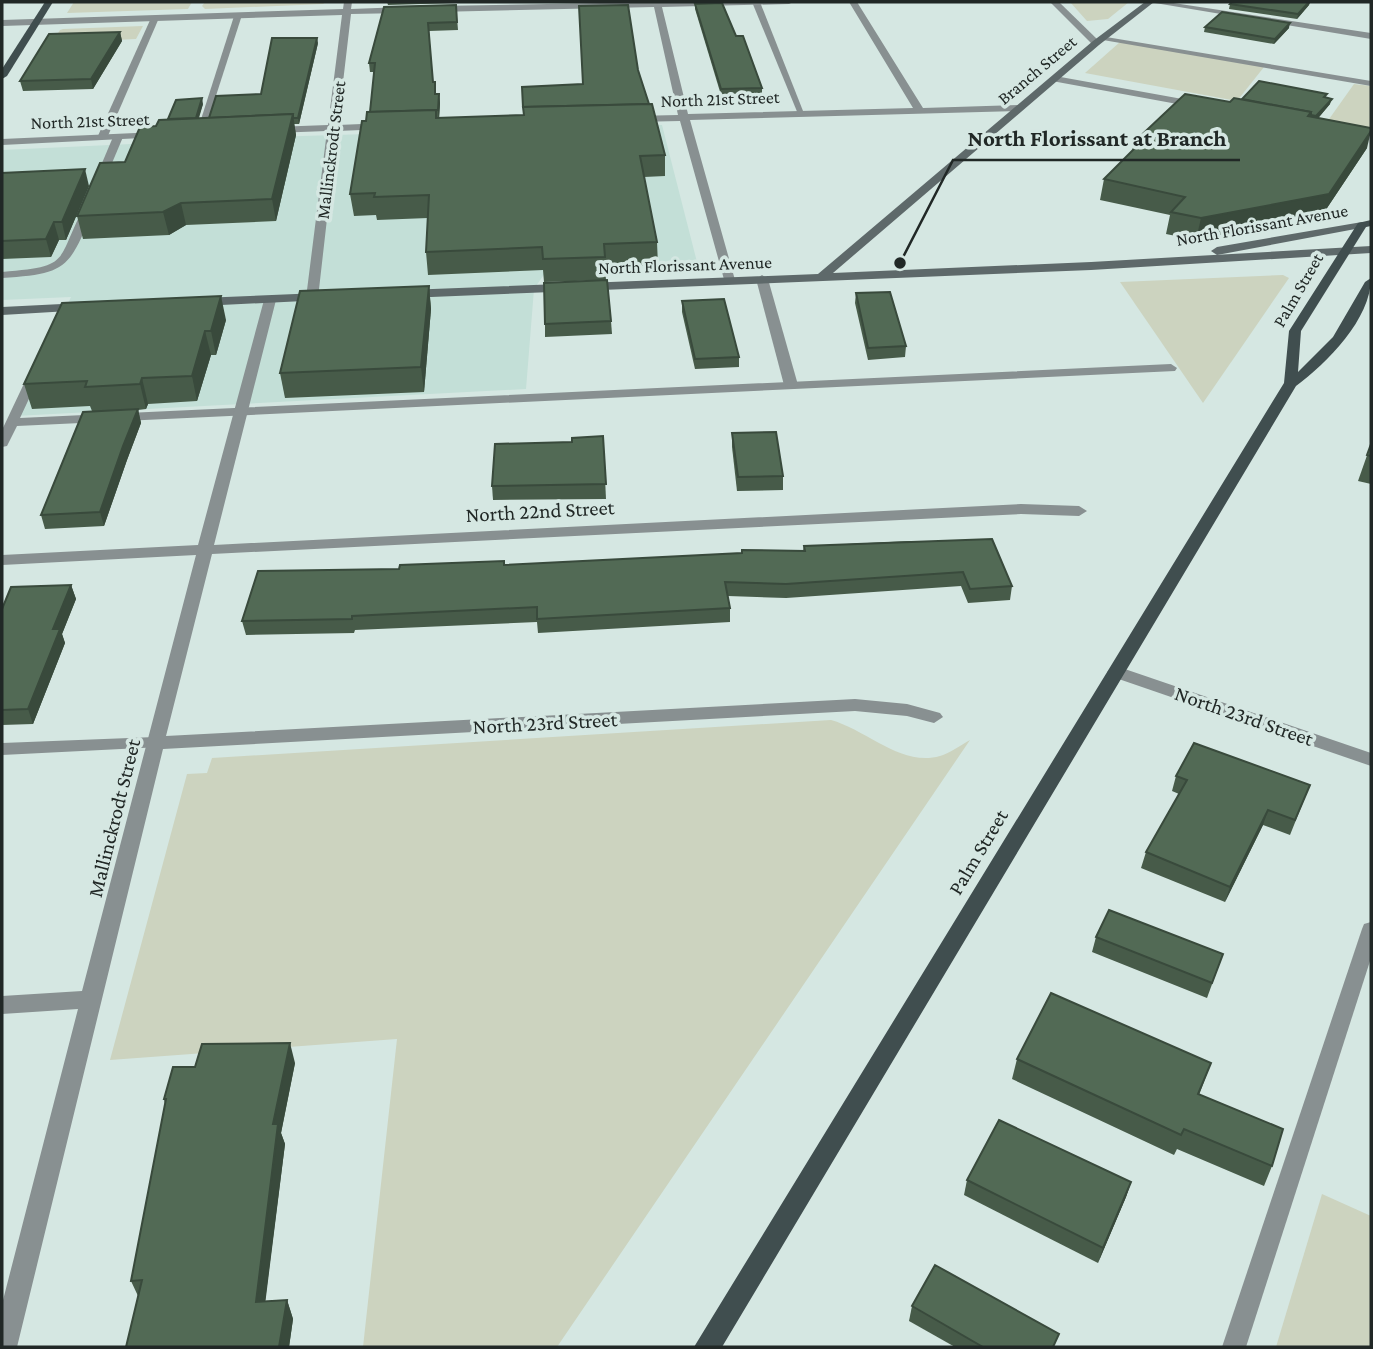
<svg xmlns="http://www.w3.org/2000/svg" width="1373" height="1349" font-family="'Crimson Pro',serif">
	<rect width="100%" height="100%" fill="#d5e7e2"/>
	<polygon fill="#c3dfd7" points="662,125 698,266 545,273 534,289 526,389 15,416 71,297 2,300 2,150 302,136"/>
	<g fill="#ccd3bf">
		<polygon points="74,2 192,2 188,9 67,13"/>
		<polygon points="205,2 326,2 323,4 205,9 202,6"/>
		<polygon points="1070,2 1129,2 1108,19 1087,21"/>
		<polygon points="143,26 136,39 52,43 60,30 63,29"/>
		<polygon points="1120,42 1264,67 1237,101 1085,73"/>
		<polygon points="1354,84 1371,86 1371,130 1327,122"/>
		<polygon points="1283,275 1289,278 1203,403 1120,282"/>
		<path d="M831 720C867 730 901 767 940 756 950 753 961 745 970 740L557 1347H363L397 1039 110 1060 187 774 207 773 212 758Z"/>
		<polygon points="1322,1194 1371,1216 1371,1347 1276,1347"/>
	</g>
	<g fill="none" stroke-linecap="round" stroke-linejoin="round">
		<g fill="#889091" fill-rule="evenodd">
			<polygon points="752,2 760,2 805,116 798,114"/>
			<polygon points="235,13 242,15 204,133 196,135"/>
			<polygon points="155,16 159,18 107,138 99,140 97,138 151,18"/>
			<polygon points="1100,36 1371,81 1371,86 1103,40"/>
			<polygon points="118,134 123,137 104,182 96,184 94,182 113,137"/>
			<path d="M84 207 93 209C70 268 67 274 2 278V272C72 266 55 263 84 207Z"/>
			<polygon points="1171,364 1177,368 1175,371 17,426 7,446 2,447 2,430 29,373 35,369 41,373 20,418"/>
			<polygon points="155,737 163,743 161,747 2,755 2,743"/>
			<polygon points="1371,922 1371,958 1246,1347 1222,1347 1362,929 1364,924"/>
		</g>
		<g fill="#889091" fill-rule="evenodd">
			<polygon points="344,2 352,2 351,9 404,7 408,10 404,13 351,14 338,125 386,123 391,126 386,129 337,131 318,298 312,302 306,298 327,131 274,133 269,130 274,127 328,125 342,15 2,26 2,20 343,9"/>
			<polygon points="653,2 793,2 789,4 662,7 688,114 913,108 849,2 857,2 923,108 1019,105 1024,108 1019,111 690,120 735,280 725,283 680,121 634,122 629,119 634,116 678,115 654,7 436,12 432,9 436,6"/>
			<polygon points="1050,2 1059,2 1099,41 1099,45 1093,45"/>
			<polygon points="1149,2 1167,2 1371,33 1371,39"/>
			<polygon points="1055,76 1199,102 1204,105 1199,108 1052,81 1052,77"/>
			<polygon points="158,132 162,133 162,137 2,145 2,139"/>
			<polygon points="762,275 768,279 798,385 796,388 791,389 784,385 756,279"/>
			<polygon points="270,296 276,300 214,545 1021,504 1079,506 1087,511 1079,516 1021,514 212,554 166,736 855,699 907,704 940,713 943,717 934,723 907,716 855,711 163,749 17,1347 2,1347 2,1304 78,1009 2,1014 2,996 82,991 196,555 2,565 2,555 198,545 264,300"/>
			<polygon points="1116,666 1371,753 1371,766 1110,676 1107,672"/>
		</g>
		<g fill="#5e696a" fill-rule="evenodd">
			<polygon points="1145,2 1154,2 1099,45 833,273 1091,262 1371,246 1371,253 1091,270 407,298 401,294 407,290 818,274 1093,41"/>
			<polygon points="1362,222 1368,225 1366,227 1217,255 1211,251 1217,247"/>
			<polygon points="320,293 326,297 324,300 201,306 195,302 201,298"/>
			<polygon points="82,303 86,304 86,310 2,315 2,307"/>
		</g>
		<g fill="#404e4f" fill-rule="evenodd">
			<polygon points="45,2 53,2 7,76 2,79 2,69"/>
			<path d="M1371 220V226L1366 227 1301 331 1298 372 1333 337 1365 282 1371 278C1371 319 1327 363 1296 386L722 1347H694L1284 383 1289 331 1358 223Z"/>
		</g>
	</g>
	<g fill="#475b49">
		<polygon points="387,2 457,2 457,3 388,5"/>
		<polygon points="1232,2 1310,2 1309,5 1297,19 1229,9 1230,4"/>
		<polygon points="695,4 736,36 762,88 762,93 721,95 695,9"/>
		<polygon points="456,5 458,30 429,31 433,82 436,94 439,94 440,103 439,118 524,115 583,84 638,70 665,155 665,176 644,177 657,242 658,265 605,267 606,280 544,282 543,270 428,275 426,252 428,218 377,220 376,215 354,216 350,194 366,121 370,112 374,72 370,72 369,63 384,7"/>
		<polygon points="1205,27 1289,28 1274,44 1204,32"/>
		<polygon points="120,32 122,41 93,89 23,91 20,81"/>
		<polygon points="318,43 299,124 294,124 296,135 276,221 186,225 169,235 83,239 77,216 156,126 168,119 203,104 199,118 209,118 261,94"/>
		<polygon points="1326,98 1330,104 1318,118 1367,148 1323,214 1196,240 1166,234 1170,215 1100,200 1104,179 1132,151 1134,142 1230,102 1242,99"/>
		<polygon points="2,173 89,186 66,240 59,240 51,257 2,259"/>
		<polygon points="429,286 431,309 424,392 285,398 280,373"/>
		<polygon points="856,293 906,346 905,357 868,360 855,303"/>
		<polygon points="682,301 739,357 739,367 695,369 682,312"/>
		<polygon points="226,320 216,355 211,355 197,401 148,404 146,409 138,410 141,423 127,460 104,526 45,529 41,515 92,411 90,406 32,409 24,384"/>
		<polygon points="611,321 612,334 545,337 545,324"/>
		<polygon points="732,433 783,476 783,490 737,491 732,447"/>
		<polygon points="603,436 606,499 493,500 492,486 572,442"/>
		<polygon points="1371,444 1371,484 1358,481"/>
		<polygon points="910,541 1012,586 1010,600 968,603 961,586 786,598 728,596 730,608 730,622 538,633 537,622 355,630 354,633 246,635 242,621 399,569 505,565 803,551 804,546"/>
		<polygon points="71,585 76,599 62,634 65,643 33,724 2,725 2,609"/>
		<polygon points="1176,776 1310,785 1290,835 1263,825 1225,902 1141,868 1146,852 1179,794 1172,791"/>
		<polygon points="1096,937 1223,954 1207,998 1092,952"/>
		<polygon points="1017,1059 1211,1063 1199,1095 1272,1166 1264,1186 1177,1149 1174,1155 1012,1079"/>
		<polygon points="295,1063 281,1133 285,1144 265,1301 287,1300 293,1319 289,1347 126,1347 138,1296 131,1281 165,1104 164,1099"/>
		<polygon points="967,1180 1131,1182 1126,1197 1098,1263 964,1195"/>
		<polygon points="912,1306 1055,1347 955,1347 909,1321"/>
	</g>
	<g fill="#394a3c">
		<polygon points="1309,2 1310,2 1309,5 1297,19 1298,14"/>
		<polygon points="1290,23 1289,28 1274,44 1275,39"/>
		<polygon points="120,32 122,41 93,89 91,79"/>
		<polygon points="317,38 318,43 299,124 298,118"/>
		<polygon points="439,94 440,103 439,119 438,110"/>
		<polygon points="202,98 203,104 195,128 194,122"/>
		<polygon points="1332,99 1330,104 1315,122 1316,116"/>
		<polygon points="293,114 296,135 276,221 272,199"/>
		<polygon points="1371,131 1367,148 1323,214 1196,240 1201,218"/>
		<polygon points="85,169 89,186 66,240 62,222"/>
		<polygon points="181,203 186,225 169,235 163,212"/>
		<polygon points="54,222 59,240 51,257 46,239"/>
		<polygon points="429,286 431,309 424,392 421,367"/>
		<polygon points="221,296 226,320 216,355 211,331"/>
		<polygon points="205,331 211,355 197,401 192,376"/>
		<polygon points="142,378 148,404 146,409 140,384"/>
		<polygon points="138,409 141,423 127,460 104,526 100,512 123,446"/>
		<polygon points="71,585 76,599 62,634 65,643 33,724 28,709 53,629"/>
		<polygon points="1268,810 1263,825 1225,902 1230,887"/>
		<polygon points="290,1043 295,1063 281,1133 285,1144 263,1321 256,1302 273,1124"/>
		<polygon points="1131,1182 1126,1197 1098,1263 1103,1248"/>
		<polygon points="287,1300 293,1319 289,1347 279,1347"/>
	</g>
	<g fill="#526a55" stroke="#394a3c" stroke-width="2">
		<polygon points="1232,2 1309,2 1298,14 1230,4"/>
		<polygon points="722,3 736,36 743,36 762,88 721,89 695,4"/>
		<polygon points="456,5 457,22 428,23 433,82 435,82 435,94 439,94 438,110 370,112 375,63 369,63 384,7"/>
		<polygon points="628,5 638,70 649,104 523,107 522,87 583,84 579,6"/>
		<polygon points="1222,12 1290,23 1275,39 1205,27"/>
		<polygon points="120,32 91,79 20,81 49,34"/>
		<polygon points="272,38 317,38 298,118 293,118 293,114 209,118 216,96 261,94"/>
		<polygon points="1259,81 1327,94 1324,97 1332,99 1316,116 1311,115 1311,112 1242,99"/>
		<polygon points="1185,94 1230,102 1234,98 1311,112 1308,116 1371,128 1371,131 1329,194 1201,218 1171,212 1185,197 1104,179 1140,143 1134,142"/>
		<polygon points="202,98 196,118 168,119 176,100"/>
		<polygon points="652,104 665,155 640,156 657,242 604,244 605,257 543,259 542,247 426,252 429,195 374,197 375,193 350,194 362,121 366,121 367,112 436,110 436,118 524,115 523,107"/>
		<polygon points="293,114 272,199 181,203 163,212 77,216 100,163 125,162 140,127 156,126 159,120"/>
		<polygon points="85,169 62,222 54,222 46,239 2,241 2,173"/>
		<polygon points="607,280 611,321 545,324 544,283"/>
		<polygon points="429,286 421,367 280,373 300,291"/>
		<polygon points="890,292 906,346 868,348 856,293"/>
		<polygon points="221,296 211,331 205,331 192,376 142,378 140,384 85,387 87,381 24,384 62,303"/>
		<polygon points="724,299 739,357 695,359 682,301"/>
		<polygon points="138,409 123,446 100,512 41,515 83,412"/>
		<polygon points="776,432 783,476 738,477 732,433"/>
		<polygon points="603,436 606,484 492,486 495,444 572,442 572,438"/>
		<polygon points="1371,444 1371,456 1367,455"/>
		<polygon points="992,539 1012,586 970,589 963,572 786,584 725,582 730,608 537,619 537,607 352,616 352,619 242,621 258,571 399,569 400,565 504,561 504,565 742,553 742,550 805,551 804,546"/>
		<polygon points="71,585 53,629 60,629 28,709 2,710 2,609 11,587"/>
		<polygon points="1194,743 1310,785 1295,820 1268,810 1230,887 1146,852 1187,780 1176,776"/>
		<polygon points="1109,910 1223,954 1212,983 1096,937"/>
		<polygon points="1051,993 1211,1063 1198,1094 1283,1129 1272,1166 1184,1129 1181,1135 1017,1059"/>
		<polygon points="290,1043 273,1124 278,1124 256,1302 287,1300 279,1347 126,1347 142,1280 131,1281 166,1099 164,1099 173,1067 195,1067 202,1044"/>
		<polygon points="999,1120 1131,1182 1103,1248 967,1180"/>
		<polygon points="935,1265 1059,1334 1053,1347 983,1347 912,1306"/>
	</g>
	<g text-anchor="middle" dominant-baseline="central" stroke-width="7" stroke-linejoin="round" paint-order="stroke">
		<g font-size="18" fill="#212826" stroke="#d5e7e2">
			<text transform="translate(1037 70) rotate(-40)">Branch Street</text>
			<text transform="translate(720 99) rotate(-2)">North 21st Street</text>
			<text transform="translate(90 121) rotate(-2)">North 21st Street</text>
			<text transform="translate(331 150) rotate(-83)">Mallinckrodt Street</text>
			<text transform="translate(1262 225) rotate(-10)">North Florissant Avenue</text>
			<text transform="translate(685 265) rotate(-2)">North Florissant Avenue</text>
			<text transform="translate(1298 290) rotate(-60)">Palm Street</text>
		</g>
		<g font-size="21" fill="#212826" stroke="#d5e7e2">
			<text transform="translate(540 511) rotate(-3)">North 22nd Street</text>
			<text transform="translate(1244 716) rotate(19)">North 23rd Street</text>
			<text transform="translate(545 723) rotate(-3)">North 23rd Street</text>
			<text transform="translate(114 818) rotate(-76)">Mallinckrodt Street</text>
			<text transform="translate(978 852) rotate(-59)">Palm Street</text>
		</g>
	</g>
	<path fill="none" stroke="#212826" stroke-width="2.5" d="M900 263L953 160H1240"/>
	<circle fill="#212826" stroke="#d5e7e2" stroke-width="2.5" cx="900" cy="263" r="7"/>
	<g font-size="23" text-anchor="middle" font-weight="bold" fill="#212826" stroke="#d5e7e2" stroke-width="7" stroke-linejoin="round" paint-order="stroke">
		<text x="1097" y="146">North Florissant at Branch</text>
	</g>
	<rect width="1373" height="1349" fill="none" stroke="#212826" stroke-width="7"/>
</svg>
